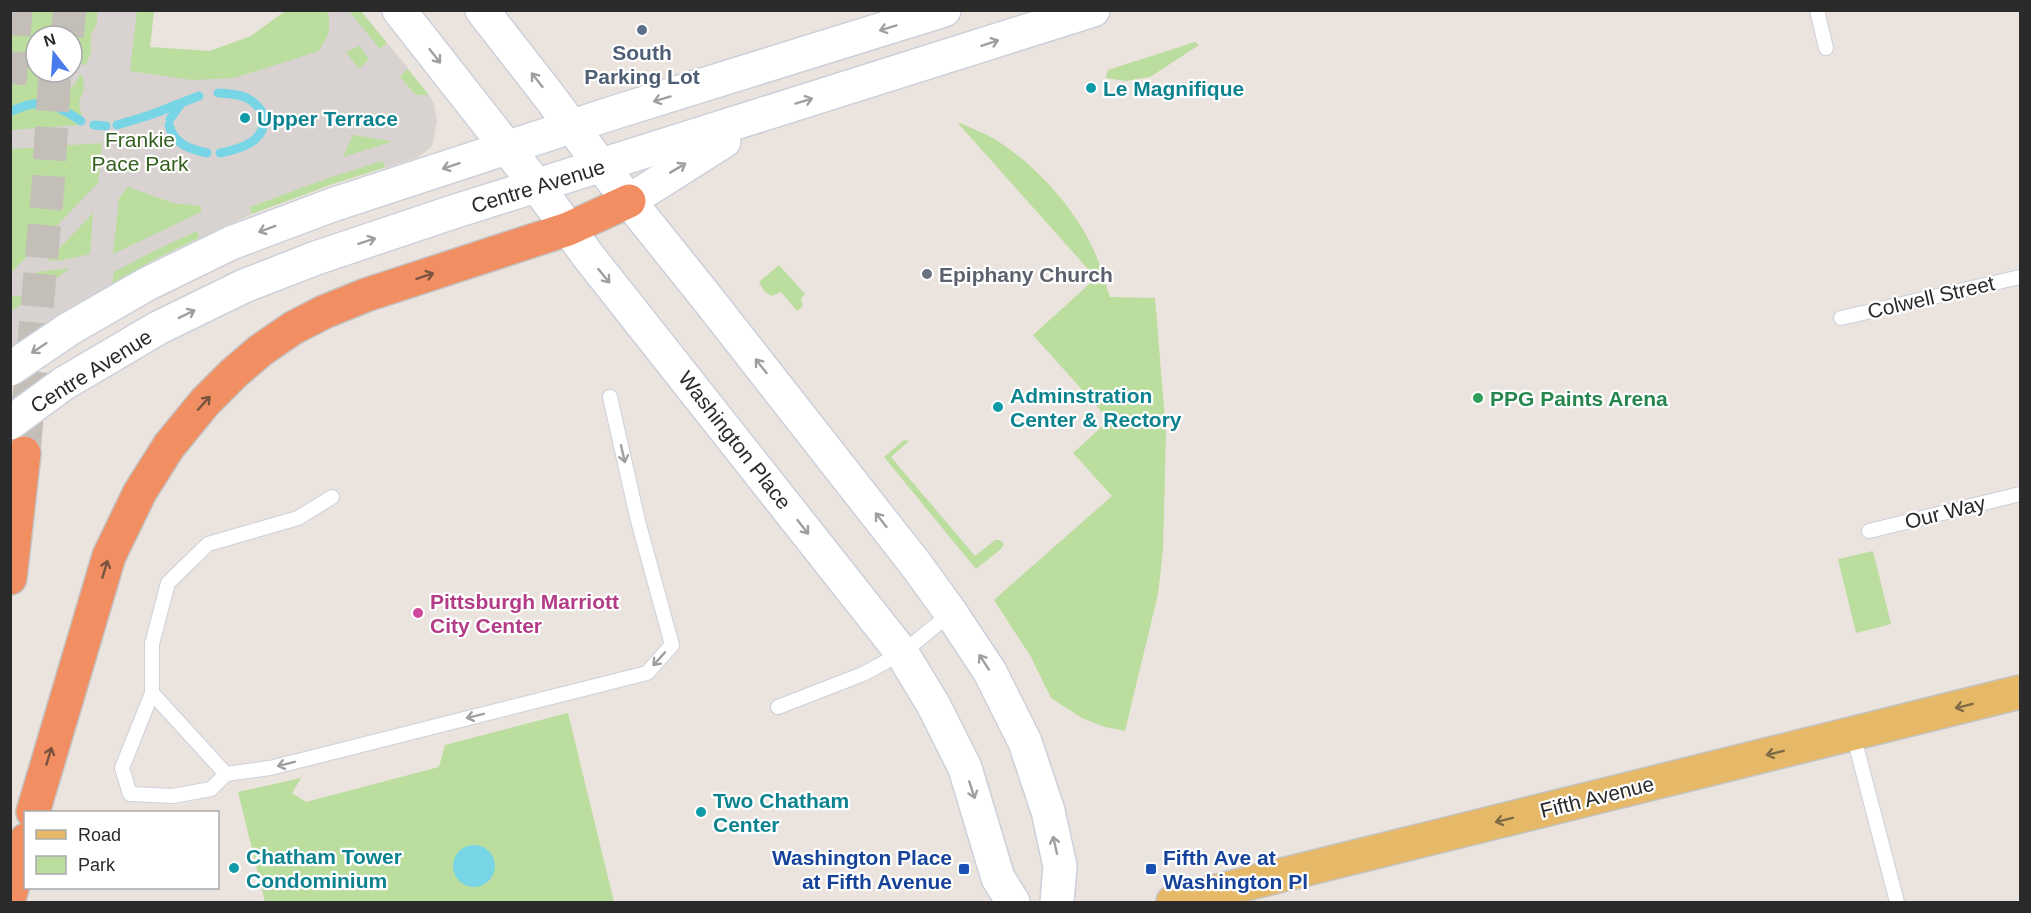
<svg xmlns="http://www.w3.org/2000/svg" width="2031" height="913" font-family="Arial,sans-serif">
	<rect width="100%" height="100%" fill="#ebe3dd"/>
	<g fill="#bbdd9e" fill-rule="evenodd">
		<path d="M11 11H154L150 47 210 51 251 36 285 11H361L429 95C440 114 434 126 432 146L418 157 333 184 252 214 199 238 154 260 11 347ZM36 36H72V72H36Z"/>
		<polygon points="1195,42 1199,45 1150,77 1126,81 1106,78 1108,70"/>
		<path d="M957 122C967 126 977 130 987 135 1029 157 1076 208 1095 253 1101 267 1105 282 1110 297L1155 298 1166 432 1163 550 1158 594 1125 731 1105 727 1082 718 1051 698 1031 657 994 600 1112 496 1073 453 1109 420 1033 335 1096 278Z"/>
		<polygon points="779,265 805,294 801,298 803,306 797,311 781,292 771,296 764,291 759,282"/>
		<polygon points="904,440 909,441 891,457 975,556 995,540 1000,540 1004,544 1001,549 976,569 884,457"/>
		<polygon points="1873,551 1891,624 1856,633 1838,559"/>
		<polygon points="568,713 614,902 265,902 238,792 301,778 292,793 306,802 439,767 445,745"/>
	</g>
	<path fill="#d8d3d0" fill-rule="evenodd" d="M97 11H137L130 71 192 80 234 78 319 51 329 33V18L327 11H349L380 49 387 43 408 68 400 77 416 95H429L434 103 437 122 432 146 418 157 385 168 383 161 331 177 250 207 252 214 199 238 197 231 154 251 114 272 112 285 11 347 10 312 31 297 13 296 11 299V273L98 183 102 143 11 149V130L79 125 82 118 79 101 84 91 83 76 80 75 75 84 71 88H68L67 74 63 73 56 79H49L39 72H72L74 50H77L82 59V64L86 65 91 52V35L97 23ZM359 46 369 59 359 69 346 52ZM353 135 390 141 391 142 343 157ZM128 187 173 203 201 206V212L113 254 119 198ZM93 213 90 254 63 260 47 261ZM70 268 47 285 23 287 37 272Z"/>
	<circle fill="#78d5e5" cx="474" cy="866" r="21"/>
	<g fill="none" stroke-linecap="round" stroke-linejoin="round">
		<g stroke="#78d5e5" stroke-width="9">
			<path d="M218 93C237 94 251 95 262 112"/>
			<path d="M10 112C40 97 54 103 81 121"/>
			<polyline points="170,119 180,105"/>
			<polyline points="94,125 106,126"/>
			<polyline points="117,125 150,115 199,96"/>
			<path d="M169 125C174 144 189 149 207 153"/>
			<path d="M220 153C240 149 265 142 264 118"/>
		</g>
		<g stroke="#c4beb9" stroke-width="33" stroke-dasharray="33 16" stroke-linecap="butt">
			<polyline points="67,36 70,10"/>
			<polyline points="10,84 16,10"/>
			<polyline points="24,453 48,186 55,72"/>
		</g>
		<defs>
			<g id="lane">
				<polyline points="1817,10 1826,48"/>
				<polyline points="1841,318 2020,277"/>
				<polyline points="1869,531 2020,494"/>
				<polyline points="152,693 226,774 211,789 173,796 130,794 122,768 152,693 152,644 168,583 208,544 298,518 332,497"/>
				<polyline points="778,707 863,674 902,653 951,613"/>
				<polyline points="1853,734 1897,902"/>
				<polyline points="226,774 270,768 647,673 672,645 638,521 610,397"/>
			</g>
			<g id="secondary">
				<polyline points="399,10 537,186 589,257 902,653 934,706 965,768 998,878 1013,902"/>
				<polyline points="482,10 549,96 602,167 707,298 917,566 951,613 990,672 1025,742 1048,811 1060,866 1057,902"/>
				<polyline points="629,201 724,141"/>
				<polyline points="69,329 147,284 231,243 332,205 619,111 944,10"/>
				<polyline points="63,384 158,328 244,286 316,258 456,211 1093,10"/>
			</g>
			<polyline id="primary" points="1173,902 2020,692"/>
			<g id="highway">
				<polyline points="10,578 24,453"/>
				<polyline points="33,812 109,556 140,492 169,446 205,402 234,373 261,350 293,328 324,312 366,295 568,229 629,201"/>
				<polyline points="10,895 26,840"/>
			</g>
		</defs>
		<use href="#lane" stroke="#ccd0db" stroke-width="16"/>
		<use href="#secondary" stroke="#ccd0db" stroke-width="36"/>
		<use href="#primary" stroke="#c3c3c3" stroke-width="36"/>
		<use href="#highway" stroke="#c3c3c3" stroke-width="36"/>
		<use href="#lane" stroke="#fff" stroke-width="14"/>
		<use href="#secondary" stroke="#fff" stroke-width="33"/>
		<use href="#primary" stroke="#e6b968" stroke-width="33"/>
		<use href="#highway" stroke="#f18f62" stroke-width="33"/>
		<defs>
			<g id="secondary-bridge">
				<polyline points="10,369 69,329"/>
				<polyline points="10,423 63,384"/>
			</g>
		</defs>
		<use href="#secondary-bridge" stroke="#ccd0db" stroke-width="36" stroke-linecap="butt"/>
		<use href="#secondary-bridge" stroke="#fff" stroke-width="33"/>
	</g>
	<defs><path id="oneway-shaft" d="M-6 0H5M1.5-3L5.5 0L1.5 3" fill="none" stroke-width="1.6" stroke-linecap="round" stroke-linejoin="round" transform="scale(1.5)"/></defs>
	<g stroke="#9f9f9f">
		<use href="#oneway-shaft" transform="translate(888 28) rotate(163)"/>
		<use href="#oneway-shaft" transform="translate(990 43) rotate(-18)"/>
		<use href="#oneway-shaft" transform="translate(435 56) rotate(52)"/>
		<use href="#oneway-shaft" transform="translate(537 80) rotate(-128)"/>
		<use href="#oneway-shaft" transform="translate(662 99) rotate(163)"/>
		<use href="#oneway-shaft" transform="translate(804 101) rotate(-17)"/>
		<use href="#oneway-shaft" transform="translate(451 166) rotate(162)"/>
		<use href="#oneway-shaft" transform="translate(678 168) rotate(-31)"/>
		<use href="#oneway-shaft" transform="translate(267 229) rotate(160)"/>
		<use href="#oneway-shaft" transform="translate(367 241) rotate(-18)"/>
		<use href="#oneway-shaft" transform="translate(604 276) rotate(51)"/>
		<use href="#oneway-shaft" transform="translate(187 314) rotate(-26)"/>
		<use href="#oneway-shaft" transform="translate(39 348) rotate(146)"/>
		<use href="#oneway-shaft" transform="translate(761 366) rotate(-128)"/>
		<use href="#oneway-shaft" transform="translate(623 454) rotate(77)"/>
		<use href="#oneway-shaft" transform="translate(881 520) rotate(-128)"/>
		<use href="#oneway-shaft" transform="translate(803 527) rotate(52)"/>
		<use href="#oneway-shaft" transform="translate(659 659) rotate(132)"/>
		<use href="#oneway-shaft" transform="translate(984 662) rotate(-123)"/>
		<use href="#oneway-shaft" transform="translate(475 716) rotate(166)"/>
		<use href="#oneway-shaft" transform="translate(286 764) rotate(166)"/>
		<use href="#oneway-shaft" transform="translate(972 790) rotate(72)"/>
		<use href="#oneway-shaft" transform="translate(1055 845) rotate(-103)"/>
	</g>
	<g stroke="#7a5240">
		<use href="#oneway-shaft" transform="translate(425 276) rotate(-18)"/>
		<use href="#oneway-shaft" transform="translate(204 403) rotate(-48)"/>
		<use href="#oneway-shaft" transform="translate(105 569) rotate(-73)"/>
		<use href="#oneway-shaft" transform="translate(49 756) rotate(-73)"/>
	</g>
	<g stroke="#7f6a46">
		<use href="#oneway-shaft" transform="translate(1964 706) rotate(166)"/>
		<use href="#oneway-shaft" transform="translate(1775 753) rotate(166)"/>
		<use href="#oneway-shaft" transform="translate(1504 820) rotate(166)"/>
	</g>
	<circle fill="#5c6f8a" stroke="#fff" stroke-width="2" cx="642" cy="30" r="6"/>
	<g fill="#0f9aa8" stroke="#fff" stroke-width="2">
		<circle cx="1091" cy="88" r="6"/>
		<circle cx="245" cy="118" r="6"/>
		<circle cx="998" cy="407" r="6"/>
		<circle cx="701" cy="812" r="6"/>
		<circle cx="234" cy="868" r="6"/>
	</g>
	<circle fill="#6b7280" stroke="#fff" stroke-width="2" cx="927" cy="274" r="6"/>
	<circle fill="#2e9e5b" stroke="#fff" stroke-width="2" cx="1478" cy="398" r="6"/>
	<circle fill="#d1479c" stroke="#fff" stroke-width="2" cx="418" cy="613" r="6"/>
	<g fill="#1a4fb4" stroke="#fff" stroke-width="2">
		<rect x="958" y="863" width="12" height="12" rx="3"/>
		<rect x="1145" y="863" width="12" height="12" rx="3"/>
	</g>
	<g text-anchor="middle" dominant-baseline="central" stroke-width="4.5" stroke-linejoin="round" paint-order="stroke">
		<g font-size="21" font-weight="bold" fill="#4e5e75" stroke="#fff">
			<text x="642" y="52">South<tspan x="642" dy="24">Parking Lot</tspan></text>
		</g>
		<g font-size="21" font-weight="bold" fill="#0d838f" stroke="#fff" text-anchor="start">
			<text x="1103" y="88">Le Magnifique</text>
			<text x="257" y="118">Upper Terrace</text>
			<text x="1010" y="395">Adminstration<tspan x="1010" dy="24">Center &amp; Rectory</tspan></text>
			<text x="713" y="800">Two Chatham<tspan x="713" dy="24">Center</tspan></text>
			<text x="246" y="856">Chatham Tower<tspan x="246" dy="24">Condominium</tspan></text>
		</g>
		<g font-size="21" fill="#356120" stroke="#fff">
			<text x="140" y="139">Frankie<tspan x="140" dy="24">Pace Park</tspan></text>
		</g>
		<g font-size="21" fill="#2a2a2a" stroke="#fff">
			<text transform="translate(538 186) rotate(-17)">Centre Avenue</text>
			<text transform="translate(1931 297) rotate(-13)">Colwell Street</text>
			<text transform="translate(91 371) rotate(-32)">Centre Avenue</text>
			<text transform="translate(735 440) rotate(52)">Washington Place</text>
			<text transform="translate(1945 512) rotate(-14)">Our Way</text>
			<text transform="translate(1597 797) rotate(-14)">Fifth Avenue</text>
		</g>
		<g font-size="21" font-weight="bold" fill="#5b616d" stroke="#fff" text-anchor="start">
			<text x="939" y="274">Epiphany Church</text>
		</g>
		<g font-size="21" font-weight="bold" fill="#27864d" stroke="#fff" text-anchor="start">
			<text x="1490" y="398">PPG Paints Arena</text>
		</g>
		<g font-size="21" font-weight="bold" fill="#b23c85" stroke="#fff" text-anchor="start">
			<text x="430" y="601">Pittsburgh Marriott<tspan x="430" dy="24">City Center</tspan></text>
		</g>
		<g font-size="21" font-weight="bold" fill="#164399" stroke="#fff" text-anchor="end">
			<text x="952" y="857">Washington Place<tspan x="952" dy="24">at Fifth Avenue</tspan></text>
			<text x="1163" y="857" text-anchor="start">Fifth Ave at<tspan x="1163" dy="24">Washington Pl</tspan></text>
		</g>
	</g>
	<rect width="2031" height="913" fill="none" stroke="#2a2a2a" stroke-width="24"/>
	<rect x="24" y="811" width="195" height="78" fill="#ffffff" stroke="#aaaaaa" stroke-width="1.5"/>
	<rect x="36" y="830" width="30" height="9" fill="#e6b968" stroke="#aaaaaa" stroke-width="1.5"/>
	<text x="78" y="841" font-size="18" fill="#2a2a2a">Road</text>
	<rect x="36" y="856" width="30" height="18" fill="#bbdd9e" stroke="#aaaaaa" stroke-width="1.5"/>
	<text x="78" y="871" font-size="18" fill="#2a2a2a">Park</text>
	<g transform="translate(54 54) rotate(343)"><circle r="28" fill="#ffffff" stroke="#aaaaaa" stroke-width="1.5"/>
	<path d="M0-4.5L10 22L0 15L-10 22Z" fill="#4a7bec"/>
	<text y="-9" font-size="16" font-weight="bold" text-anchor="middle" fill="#2a2a2a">N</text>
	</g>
</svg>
